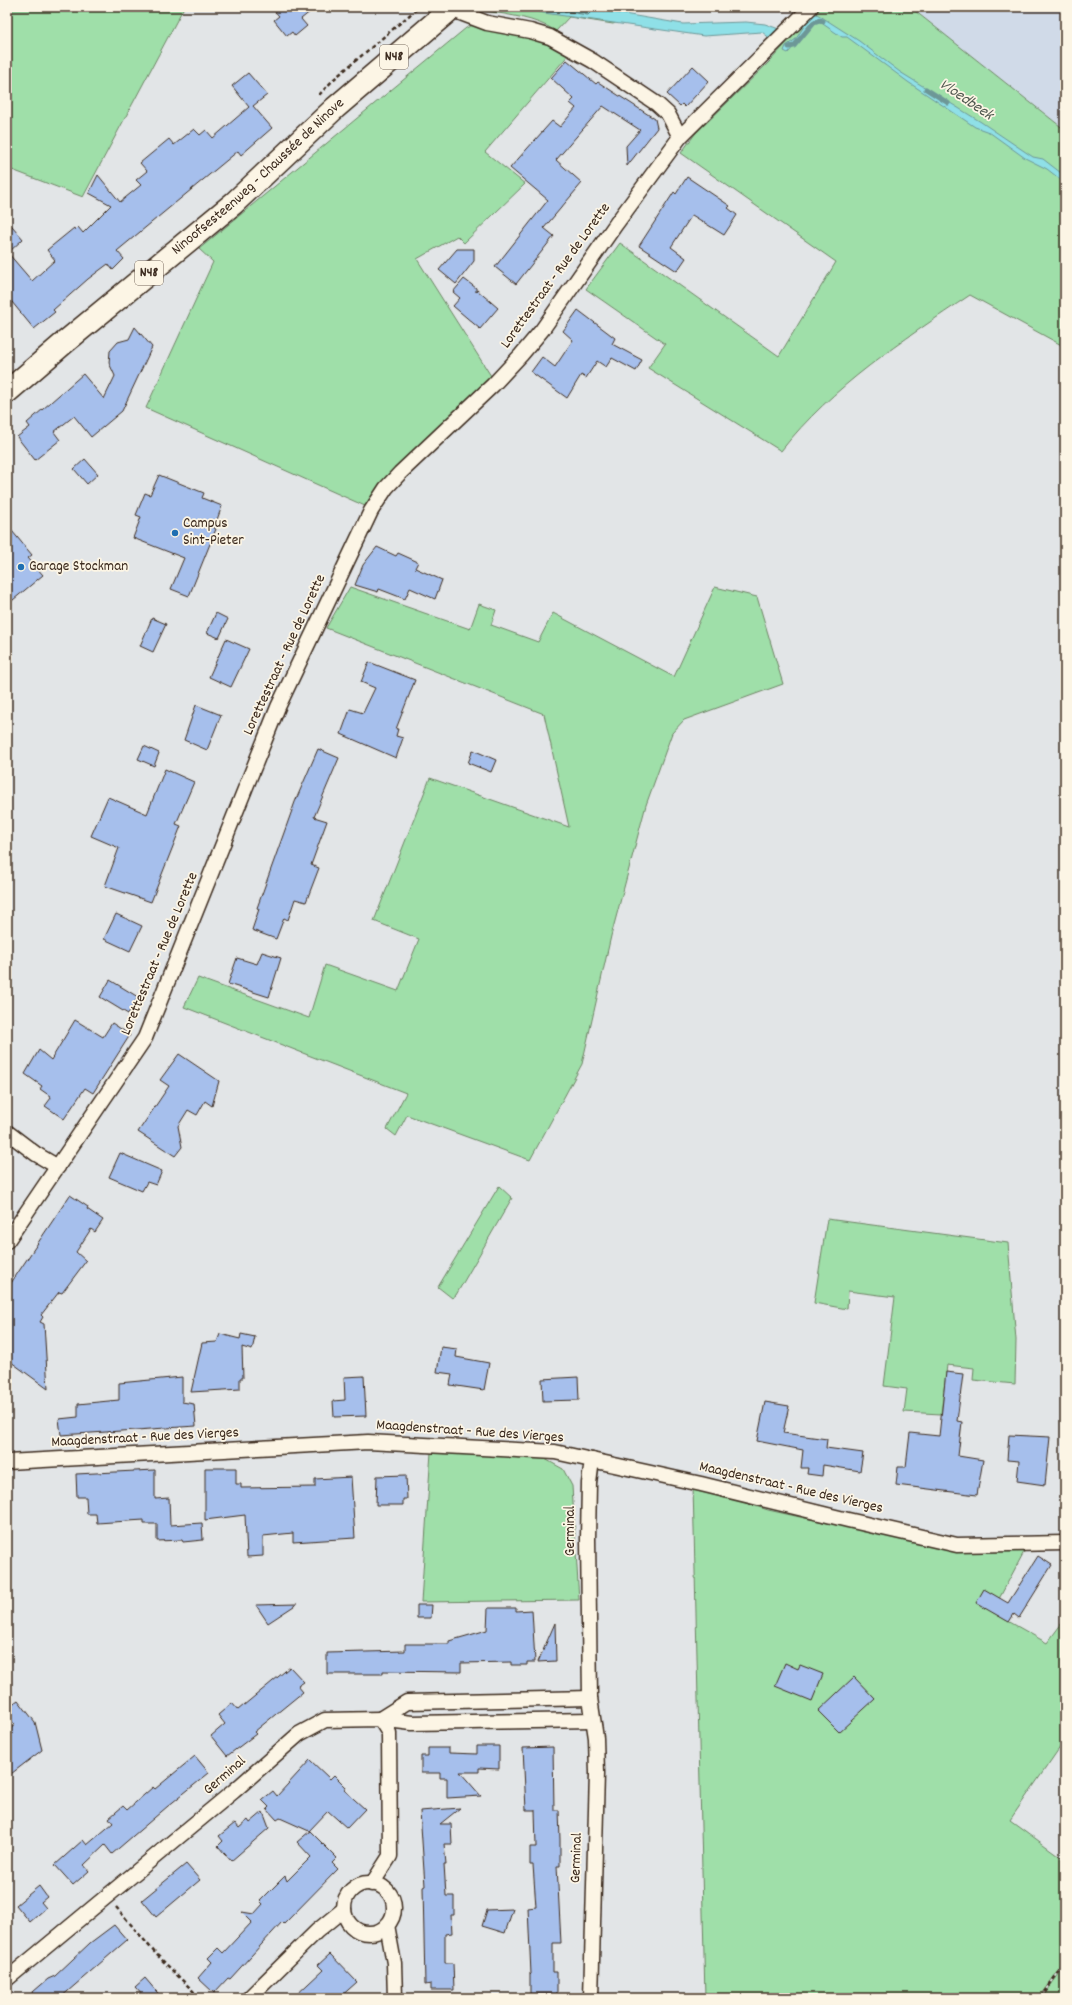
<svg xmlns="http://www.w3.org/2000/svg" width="1072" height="2005" font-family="Dekko,sans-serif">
	<rect width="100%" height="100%" fill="#e2e5e7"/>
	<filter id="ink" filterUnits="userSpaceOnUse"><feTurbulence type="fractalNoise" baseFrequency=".025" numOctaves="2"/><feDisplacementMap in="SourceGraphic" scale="8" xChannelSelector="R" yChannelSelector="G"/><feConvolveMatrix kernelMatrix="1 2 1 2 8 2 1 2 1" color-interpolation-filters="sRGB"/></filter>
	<g filter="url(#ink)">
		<polygon fill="#d0dae8" points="910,7 1065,7 1065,130"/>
		<g fill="#9fdfa9" stroke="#6d8464">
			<polygon points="7,7 184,7 83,197 7,168"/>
			<path d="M490 7H616L625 19 613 24 569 17 556 31C535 18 510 15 486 11Z"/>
			<path d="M820 7H910L1065 130V347L970 295C902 341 832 386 781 451L648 368 665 344 586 289 620 243 779 356 836 262 681 153 695 134 769 62Z"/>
			<polygon points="473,25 509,29 571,52 485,152 525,184 464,243 457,236 417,259 491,376 453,416 396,468 365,506 146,408 213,262 199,249 466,28"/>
			<polygon points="350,587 470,629 479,604 496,610 491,625 538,642 553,613 674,677 715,587 757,597 783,684 684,720 672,733 646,805 611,936 582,1064 530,1160 407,1115 396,1136 387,1129 406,1093 184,1007 198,978 309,1018 325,965 398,991 419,939 374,921 430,778 569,827 544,714 326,628"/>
			<polygon points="499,1186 512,1198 456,1295 452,1298 438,1287"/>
			<polygon points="827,1219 1008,1243 1016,1340 1015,1384 973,1380 974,1368 947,1365 941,1414 904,1412 907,1389 884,1386 895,1297 848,1291 847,1309 814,1303"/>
			<polygon points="431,1452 545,1459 563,1469 572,1486 579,1600 421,1602"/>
			<polygon points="693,1486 768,1510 920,1543 1025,1550 992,1612 1047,1643 1065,1619 1065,1740 1010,1820 1065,1860 1065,1963 1039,1998 705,1998"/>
			<polygon points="1065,1967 1065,1998 1042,1998"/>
		</g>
		<g fill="#8fe0e7" stroke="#6d9797">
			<polygon points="518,7 582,7 683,24 746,22 765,24 779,29 771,39 762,32 704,36 544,13"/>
			<polygon points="817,14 859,41 900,72 981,122 1033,157 1043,159 1065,176 1065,183 1047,169 1025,158 989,132 975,127 908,82 847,37 842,37 817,20 788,53 784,51 786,46 796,39 811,15"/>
		</g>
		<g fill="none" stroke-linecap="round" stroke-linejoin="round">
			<polyline stroke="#5d736e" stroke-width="1" points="537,7 588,15 590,13 588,7"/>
			<g stroke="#6d9797" stroke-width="5">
				<polyline points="789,47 794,46 814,22 820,20 823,21"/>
				<polyline points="926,89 948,103"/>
			</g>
		</g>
		<g fill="#a6bfec" stroke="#3b2a1e">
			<polygon points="271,7 316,7 301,19 307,26 295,36 292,32 287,36 274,20 279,16"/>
			<polygon points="567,60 596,84 598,82 655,119 657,128 627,166 626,146 640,130 603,106 556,160 582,183 544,228 554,236 516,284 495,267 548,200 510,168 552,121 560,127 576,108 570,103 574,99 551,78"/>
			<polygon points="693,66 709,81 685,107 682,104 680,106 667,94"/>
			<polygon points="248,73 267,95 253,106 272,128 241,155 238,151 117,251 124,259 113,270 108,264 88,279 53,310 55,312 34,329 7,296 7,220 23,239 8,253 32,281 55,260 47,250 74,228 75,230 78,227 83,233 111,205 89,193 98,175 120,202 141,185 136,180 147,171 140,163 169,139 174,145 194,129 200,135 206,130 213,138 249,107 232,86"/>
			<polygon points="687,177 730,206 728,208 737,215 724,235 692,215 671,247 686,258 677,271 639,246 674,192 676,194"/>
			<polygon points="457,249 474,249 474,261 456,284 439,270"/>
			<polygon points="464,279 476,288 476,292 477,290 498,308 480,329 453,306 460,298 453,292"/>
			<polygon points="578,310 615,338 612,344 642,360 636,371 612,358 606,367 597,361 586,378 581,375 567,398 531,372 542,357 555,367 573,340 563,331"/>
			<polygon points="135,327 152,347 122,411 91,437 74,416 54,432 60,440 35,460 17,437 30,427 27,423 83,374 104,399 115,376 109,363 110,351 118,342 129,339"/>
			<polygon points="85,459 98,474 87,484 74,469"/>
			<polygon points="159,475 204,493 202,498 222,506 214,528 216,529 189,596 171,589 184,558 133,538 141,517 136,515 145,493 150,495"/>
			<polygon points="7,525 32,555 28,558 43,575 7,605"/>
			<polygon points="377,547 396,556 398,553 418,562 415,568 442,580 435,599 410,588 405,599 379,589 378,592 355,585 363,565"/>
			<polygon points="216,613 228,619 219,638 207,633"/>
			<polygon points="152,618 166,624 153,652 140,646"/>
			<polygon points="226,639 249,649 231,687 209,677"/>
			<polygon points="369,662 415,680 396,729 398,729 396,736 403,738 396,758 341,734 350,709 363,713 375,688 361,682"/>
			<polygon points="196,705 221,715 207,750 184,740"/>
			<polygon points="144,746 159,753 154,766 138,759"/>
			<polygon points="318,749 339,758 314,817 327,821 311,865 319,868 306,902 295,899 288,920 284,918 276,939 252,930 259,909 257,908 295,802"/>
			<polygon points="473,750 496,760 491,772 468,763"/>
			<polygon points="165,769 194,782 176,824 181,826 151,902 105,886 119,848 91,836 108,797 147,814"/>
			<polygon points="116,914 142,926 130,951 104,939"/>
			<polygon points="262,952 281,958 269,997 228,984 237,958 257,964"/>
			<polygon points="110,980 138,997 128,1014 100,997"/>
			<polygon points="75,1020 103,1037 112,1023 130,1035 93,1093 85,1088 64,1119 45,1106 51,1098 50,1096 40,1089 42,1086 25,1074 39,1050 51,1060"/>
			<polygon points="179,1054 219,1081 212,1106 205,1101 197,1115 188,1110 178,1126 182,1147 175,1156 138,1132 169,1086 160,1080"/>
			<polygon points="120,1153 162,1171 156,1185 147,1182 142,1191 109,1177"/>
			<polygon points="70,1195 88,1207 87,1209 103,1220 95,1232 91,1229 76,1252 86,1261 62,1293 59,1292 41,1315 43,1317 40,1322 44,1324 48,1389 7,1359 7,1289"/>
			<polygon points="220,1334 240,1339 241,1334 255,1337 252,1350 242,1347 243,1378 240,1378 240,1389 191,1392 202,1343 217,1342"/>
			<polygon points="441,1347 457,1349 456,1357 489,1363 484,1390 450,1385 452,1374 437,1372"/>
			<polygon points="946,1372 963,1374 957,1421 962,1422 958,1456 983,1460 977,1495 896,1485 898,1467 906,1467 910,1433 939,1436"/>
			<polygon points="364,1376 366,1416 334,1417 333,1401 345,1400 344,1377"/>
			<polygon points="182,1377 182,1402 194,1404 196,1426 61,1435 59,1419 78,1417 78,1404 119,1400 119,1383"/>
			<polygon points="578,1377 579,1400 543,1401 542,1379"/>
			<polygon points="765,1402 789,1406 783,1433 827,1439 826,1448 863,1453 860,1471 823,1465 822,1476 807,1474 808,1468 801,1468 803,1450 757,1441"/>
			<polygon points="1009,1435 1050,1437 1045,1485 1017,1481 1019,1461 1007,1460"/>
			<polygon points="205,1468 236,1468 236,1484 241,1484 241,1488 315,1487 315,1479 351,1477 355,1538 293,1542 293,1533 263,1536 263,1556 247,1557 245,1515 205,1520"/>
			<polygon points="155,1470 155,1499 169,1498 170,1525 202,1523 203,1540 183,1542 182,1540 157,1541 157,1524 144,1524 144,1520 97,1523 96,1514 87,1514 86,1497 77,1497 76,1474"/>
			<polygon points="406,1475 407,1499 403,1499 403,1505 376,1505 377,1476"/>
			<polygon points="1038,1556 1052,1565 1019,1618 1014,1614 1009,1622 976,1603 984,1589 1008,1603"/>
			<polygon points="297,1604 268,1623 256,1605"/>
			<polygon points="417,1605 432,1605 431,1618 417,1618"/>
			<polygon points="488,1608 516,1608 516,1611 532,1610 535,1662 527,1662 527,1665 511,1665 511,1662 461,1663 461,1672 383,1671 383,1674 327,1674 327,1653 405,1651 405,1644 449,1644 449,1641 487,1630"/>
			<polygon points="555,1623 556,1661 538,1662"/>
			<polygon points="785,1663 798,1669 800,1665 823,1674 812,1701 775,1686"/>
			<polygon points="290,1667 304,1682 298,1686 303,1692 254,1732 256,1734 227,1756 211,1736 225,1724 218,1715 232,1703 238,1710"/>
			<polygon points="854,1677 875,1699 839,1732 818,1711"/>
			<polygon points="18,1700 35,1722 42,1750 7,1777 7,1731 15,1725 7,1715 7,1708"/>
			<polygon points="477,1746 499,1746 499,1769 479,1768 479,1772 460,1772 481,1796 447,1798 447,1778 440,1778 440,1773 421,1773 421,1756 428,1756 428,1748 449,1748 449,1753 477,1754"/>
			<polygon points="553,1747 554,1810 559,1810 560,1840 560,1866 557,1866 561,1943 553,1943 553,1972 557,1972 557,1994 530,1994 530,1973 531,1974 528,1908 536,1907 533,1865 530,1865 530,1847 536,1847 535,1810 526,1810 523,1748"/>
			<polygon points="195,1756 209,1773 168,1806 112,1854 105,1845 84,1865 89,1871 73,1885 55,1865 83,1840 87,1845 113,1823 109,1818 123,1806 127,1810 153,1787 155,1789"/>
			<polygon points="310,1760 330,1779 334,1775 346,1787 344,1790 365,1809 347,1828 328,1811 309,1831 280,1818 277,1820 267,1809 269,1807 262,1800 273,1791 277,1796"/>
			<polygon points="460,1808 440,1824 451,1824 452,1844 444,1844 446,1864 444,1864 446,1896 454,1896 454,1915 451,1915 452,1933 445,1934 445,1963 453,1963 454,1990 431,1990 431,1984 425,1985 423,1887 425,1886 420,1811"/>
			<polygon points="263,1812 269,1828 231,1861 218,1846 223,1841 219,1836 235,1823 239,1828 248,1820 250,1823"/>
			<polygon points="310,1831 337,1858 332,1863 338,1869 284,1924 282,1922 230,1979 228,1978 214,1993 198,1978 212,1962 208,1958 218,1948 223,1953 252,1922 242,1912 254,1914 263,1904 260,1901 285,1876 287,1881 311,1857 297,1842"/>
			<polygon points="186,1864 200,1880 156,1917 142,1900"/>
			<polygon points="39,1886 47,1897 41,1902 46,1908 30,1922 16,1905"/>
			<polygon points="513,1909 505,1933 482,1926 487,1910"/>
			<polygon points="114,1925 127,1940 60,1998 26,1998 48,1979 55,1976 90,1943"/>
			<polygon points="330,1954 357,1982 339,1998 293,1998 323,1970 318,1965"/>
			<polygon points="145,1978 162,1998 145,1998 135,1987"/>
		</g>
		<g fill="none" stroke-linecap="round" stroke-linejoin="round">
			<defs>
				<g id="street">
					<polyline points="450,9 487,23 530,31 550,37 593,61 657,104 668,114 680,137"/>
					<polyline points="7,1132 36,1154 58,1167"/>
					<polyline points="7,1241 145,1038 278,707 371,511 386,488 400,473 493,385 521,355 542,330 616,224 680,137 811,7"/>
					<polyline points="7,1462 368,1442 555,1452 701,1484 848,1520 957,1545 1065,1543"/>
					<polyline points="380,1719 407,1702 590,1698"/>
					<circle cx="369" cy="1908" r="25"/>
					<polyline points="372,1884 390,1856 389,1733 380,1719"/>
					<polyline points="387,1925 394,1963 395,1998"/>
					<polyline points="7,1979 234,1791 299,1734 325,1720 380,1719 412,1723 592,1720"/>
					<polyline points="249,1998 317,1931 344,1909"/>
					<polyline points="591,1998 597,1773 596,1738 590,1698 588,1539 589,1483 592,1460"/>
				</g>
				<g id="primary">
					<path id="s1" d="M7 392 64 343 234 203 335 108 453 7"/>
				</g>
			</defs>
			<use href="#street" stroke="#3b2a1e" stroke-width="17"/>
			<use href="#primary" stroke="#3b2a1e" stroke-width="25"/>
			<g stroke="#3b2a1e" stroke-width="2.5" stroke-dasharray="4 3" stroke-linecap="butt">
				<polyline points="319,95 334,79 419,7"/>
				<polyline points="116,1907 156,1954 200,1998"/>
				<polyline points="1041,1998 1065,1964"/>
			</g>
			<use href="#street" stroke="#fcf5e5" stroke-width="14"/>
			<use href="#primary" stroke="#fcf5e5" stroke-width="22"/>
		</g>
	</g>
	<g fill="#1f6fb2" stroke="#fcf5e5" stroke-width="1.5">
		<circle cx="175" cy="533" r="4"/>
		<circle cx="21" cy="567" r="4"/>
	</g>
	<g text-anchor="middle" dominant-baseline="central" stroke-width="3.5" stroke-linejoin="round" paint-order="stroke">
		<g fill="#fcf5e5" stroke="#75675a" stroke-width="1">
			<rect x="380" y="45" width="28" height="24" rx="3"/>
			<rect x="135" y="261" width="28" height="24" rx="3"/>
		</g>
		<g font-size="14" font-weight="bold" fill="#3b2a1e">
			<text x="394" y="57">N48</text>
			<text x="149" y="273">N48</text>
		</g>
		<g font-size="15" fill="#3b2a1e" stroke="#fcf5e5">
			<text stroke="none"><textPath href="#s1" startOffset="331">Ninoofsesteenweg - Chaussée de Ninove</textPath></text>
			<text transform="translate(556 276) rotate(-54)">Lorettestraat - Rue de Lorette</text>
			<text transform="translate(285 655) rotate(-65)">Lorettestraat - Rue de Lorette</text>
			<text transform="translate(160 954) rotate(-67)">Lorettestraat - Rue de Lorette</text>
			<text transform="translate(470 1432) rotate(4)">Maagdenstraat - Rue des Vierges</text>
			<text transform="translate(145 1438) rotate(-3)">Maagdenstraat - Rue des Vierges</text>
			<text transform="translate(791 1488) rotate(13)">Maagdenstraat - Rue des Vierges</text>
			<text transform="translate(571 1531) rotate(-90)">Germinal</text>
			<text transform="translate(225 1776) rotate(-41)">Germinal</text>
			<text transform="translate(577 1858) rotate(-88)">Germinal</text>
		</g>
		<g font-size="15" fill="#3b2a1e" stroke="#fcf5e5" text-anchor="start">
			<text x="183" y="524">Campus<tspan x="183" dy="17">Sint-Pieter</tspan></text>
			<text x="29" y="567">Garage Stockman</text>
		</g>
		<g font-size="16" font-style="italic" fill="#505850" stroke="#fcf5e5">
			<text transform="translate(966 100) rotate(34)">Vloedbeek</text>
		</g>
	</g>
	<rect width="1072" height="2005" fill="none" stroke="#fcf5e5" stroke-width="24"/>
	<rect x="12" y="12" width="1048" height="1981" fill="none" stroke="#3b2a1e" stroke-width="1.5" filter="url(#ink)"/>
</svg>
